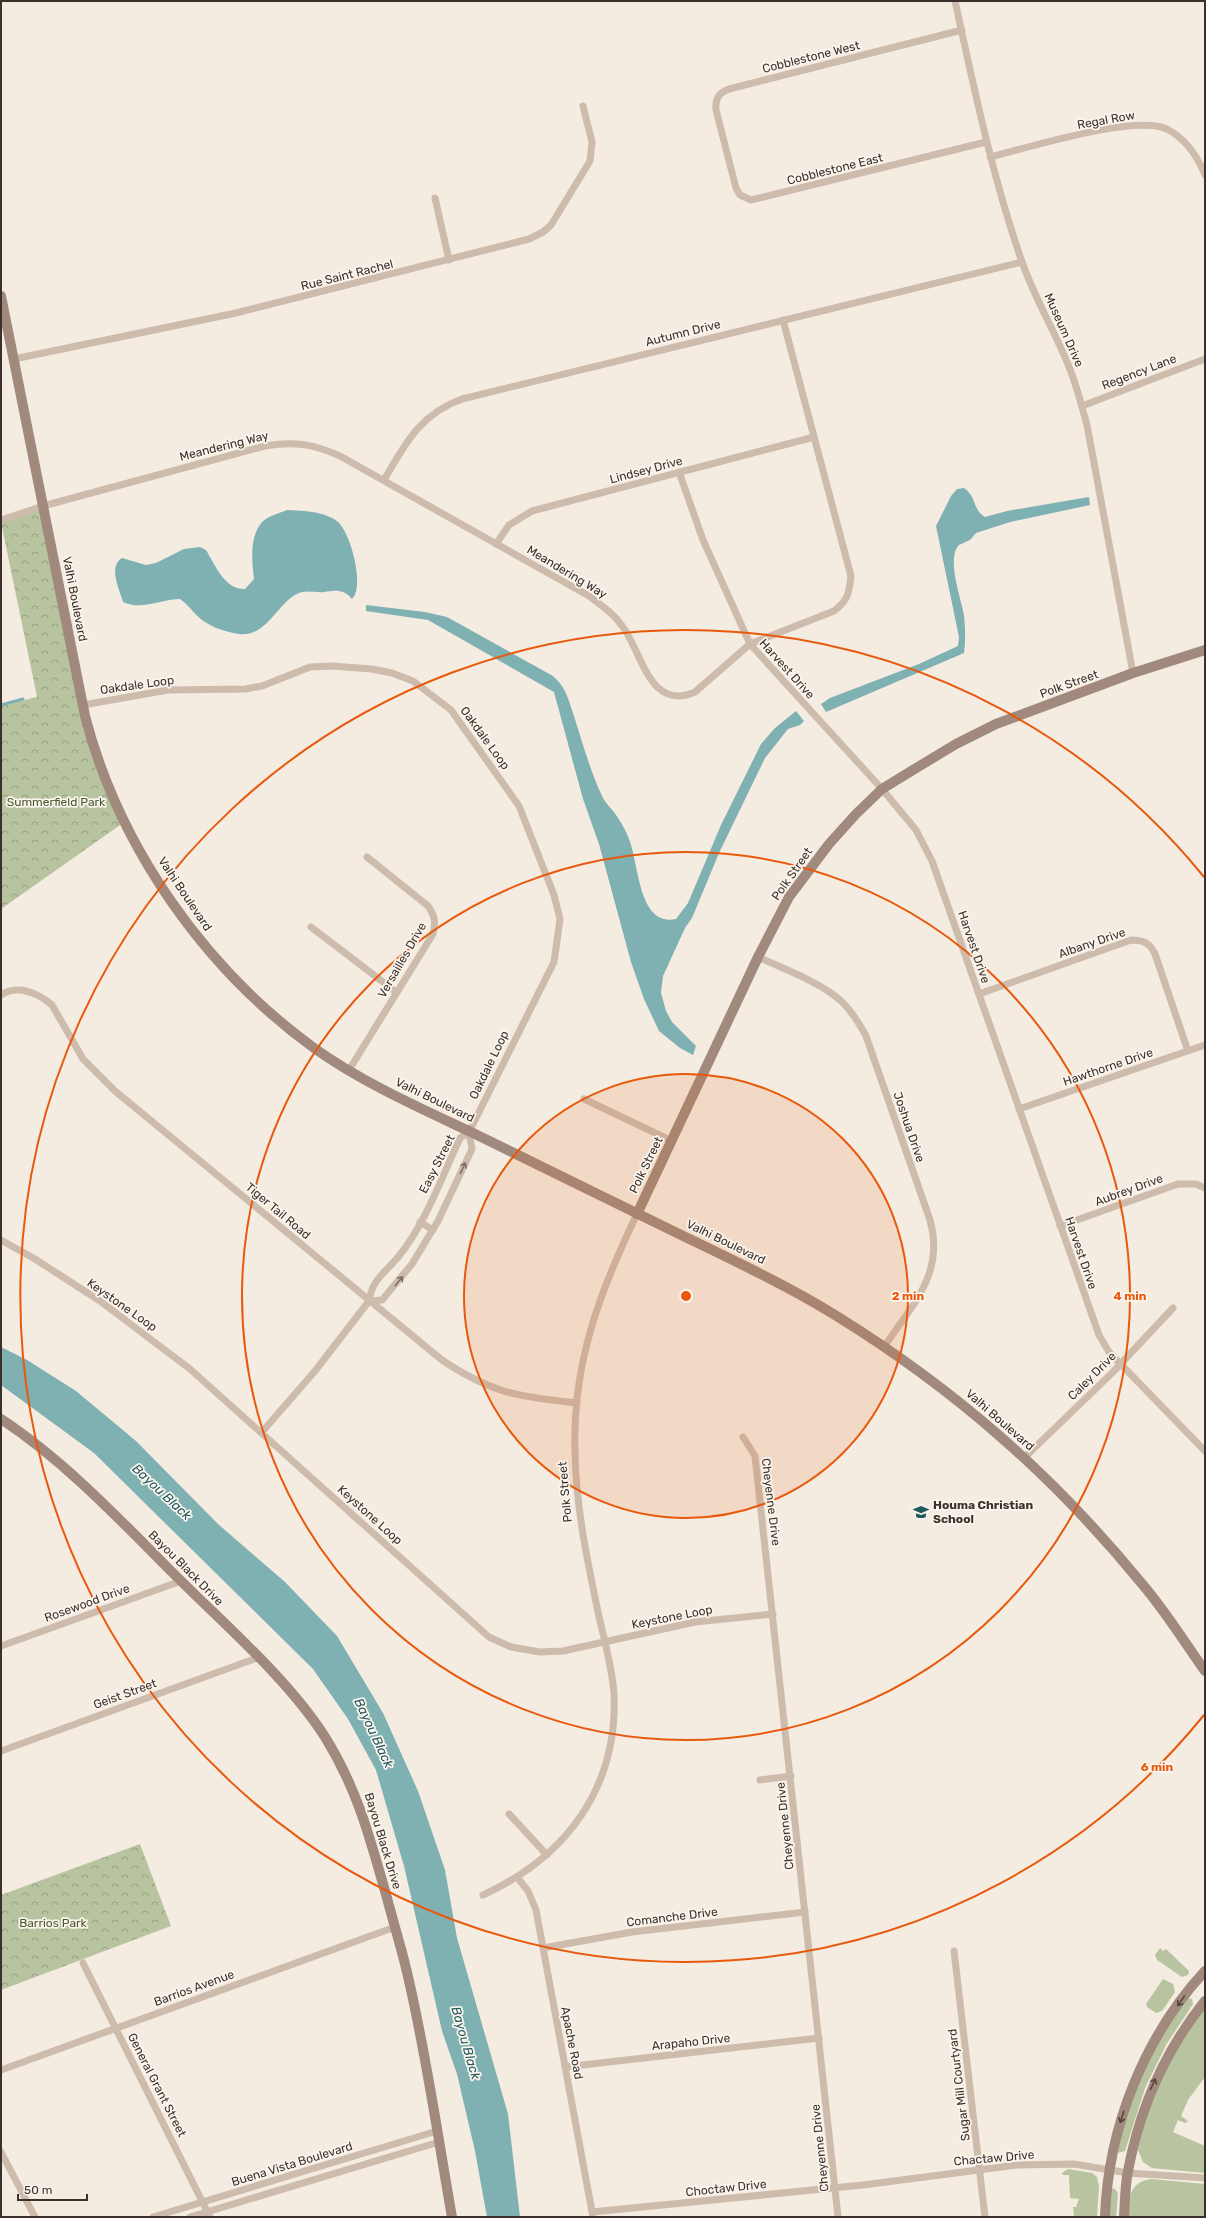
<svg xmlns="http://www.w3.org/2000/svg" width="1206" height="2218" font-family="Rubik,sans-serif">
	<defs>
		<pattern id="forest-crowns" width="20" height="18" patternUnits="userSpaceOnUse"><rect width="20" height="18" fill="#b8c4a0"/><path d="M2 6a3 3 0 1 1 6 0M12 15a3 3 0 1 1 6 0" fill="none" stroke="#97a083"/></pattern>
	</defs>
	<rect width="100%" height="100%" fill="#f4ebe1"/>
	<g fill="#b8c4a0">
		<polygon points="1160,1948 1163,1951 1166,1949 1189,1971 1188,1975 1182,1977 1157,1960 1155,1955"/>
		<polygon points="1163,1979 1173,1984 1175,1992 1162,2011 1156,2013 1147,2007 1146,2004"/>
		<polygon points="1187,1998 1192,1999 1193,2004 1166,2045 1145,2088 1125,2151 1118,2153 1125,2115 1155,2046"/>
		<polygon points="1205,2006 1205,2077 1188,2100 1181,2116 1188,2121 1185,2123 1178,2120 1173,2132 1205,2146 1205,2173 1152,2168 1143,2162 1138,2150 1145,2119 1167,2065"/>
		<polygon points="1068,2169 1092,2173 1097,2177 1099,2186 1097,2217 1074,2217 1073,2207 1076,2207 1079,2199 1070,2198 1069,2175 1063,2175 1062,2173"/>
		<path d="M1151 2179 1205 2184V2217H1128C1128 2199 1129 2182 1151 2179Z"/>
		<polygon points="1114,2188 1118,2193 1116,2217 1108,2217 1111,2190"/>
	</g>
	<g fill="url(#forest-crowns)">
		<polygon points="41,506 79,686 123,823 1,909 1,706 37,697 1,522"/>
		<polygon points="140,1844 171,1926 1,1990 1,1895"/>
	</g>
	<g fill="#7fb0b2">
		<path d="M964 488C977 497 972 509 985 517L1007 511 1089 497 1090 505 1010 522 976 533 970 540 959 545C946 558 961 598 964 615 965 627 966 640 964 653L826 712 821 704 830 698 919 664 958 646 959 637 936 526 951 496 957 489Z"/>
		<path d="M287 510C303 511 325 511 338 522 351 534 365 586 352 599 344 589 336 590 324 592 314 593 304 589 295 595 276 606 266 637 239 634 226 632 213 628 202 620 194 614 189 605 180 599 161 599 142 611 123 602 119 588 108 567 122 558L146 565 156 563 184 549 200 547 206 550C215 565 225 590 245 589L254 579C252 560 249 538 262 522 268 516 280 513 287 510Z"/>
		<path d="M366 605 425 612 447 617 553 676C563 685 567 694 571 707 581 737 589 769 603 798 607 805 612 809 616 815 621 822 626 831 629 839 639 863 638 927 676 919L688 903 721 825 761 744 775 728 796 711 804 721 800 725 788 729 765 758 719 853 692 918 685 928 663 976 661 993 666 1011 672 1022 696 1046 693 1055 680 1048 659 1031 644 999 631 962 599 844 583 799 554 692 428 620 366 611Z"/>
		<polygon points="1,1347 27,1360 76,1391 136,1441 218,1524 285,1582 337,1636 383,1713 418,1791 445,1870 457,1938 508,2114 520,2217 487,2217 475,2151 457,2074 442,2031 404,1866 376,1770 348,1719 313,1669 94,1453 1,1385"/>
	</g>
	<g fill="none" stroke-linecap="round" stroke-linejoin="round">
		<polyline stroke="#7fb0b2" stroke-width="3" points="1,705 23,699"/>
		<g stroke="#cdbbac" stroke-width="7">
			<path d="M955 1C974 88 992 175 1021 259 1033 295 1053 328 1067 362 1076 382 1081 404 1087 425L1133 673"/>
			<path d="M962 30 729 89C719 93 715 98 716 110L736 188 740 195 751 200 986 142"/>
			<path d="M990 157C1027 148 1135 114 1167 129 1186 139 1197 155 1205 175"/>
			<polyline points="435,198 449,260"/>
			<polyline points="14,359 236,313 529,239 543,232 551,225 590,161 592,142 583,106"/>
			<polyline points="1082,406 1205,359"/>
			<polyline points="679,472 703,540 750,644 882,789 916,830 932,861 1099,1335 1109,1352 1205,1451"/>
			<path d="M384 480C405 444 420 414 462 399L1022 262"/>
			<path d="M1 520 43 506 265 446C295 441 313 444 340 456L589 596C601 605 614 614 623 627 642 653 650 712 695 692L750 644 834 611C848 600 849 594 851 576L783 320"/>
			<polyline points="496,544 509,525 532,511 814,437"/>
			<path d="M83 705 168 690 245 689 262 686 310 667 331 666 372 669 392 673 413 681 451 710 519 806 554 895 560 919 554 962 469 1132 460 1138C442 1177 426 1222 399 1256 386 1272 372 1279 369 1301L315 1371 262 1432"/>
			<polyline points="311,927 396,992"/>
			<path d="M758 957C780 967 824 984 841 1001 852 1011 859 1023 866 1036L930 1220C945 1274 912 1305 884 1347"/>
			<path d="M979 994 1131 940C1143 940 1150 943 1155 954L1188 1051"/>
			<path d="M1 995C18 984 38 993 52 1005L83 1059 115 1091 442 1360C491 1393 519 1397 577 1403"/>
			<path d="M349 1070 433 934C436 922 435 916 428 906L367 857"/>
			<polyline points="584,1099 672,1141"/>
			<polyline points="1019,1109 1205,1045"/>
			<polyline points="420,1222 433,1230"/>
			<polyline points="1060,1226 1178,1184 1196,1184 1205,1188"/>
			<polyline points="1,1240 35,1259 100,1301 190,1369 489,1637 511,1647 540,1652 563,1651 695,1622 773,1614"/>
			<polyline points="369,1301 382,1300 412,1264 438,1221 472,1149 469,1132"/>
			<polyline points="743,1437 755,1456 838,2217"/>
			<polyline points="1024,1458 1113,1372 1173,1308"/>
			<polyline points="1,1646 181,1581"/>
			<polyline points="1,1751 257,1658"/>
			<polyline points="760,1780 791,1776"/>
			<polyline points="509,1814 547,1855"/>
			<polyline points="517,1877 528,1891 536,1910 593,2217"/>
			<path d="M483 1895C566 1857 618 1788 614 1694 612 1666 604 1639 598 1612 587 1559 576 1507 575 1452 572 1364 600 1291 637 1214"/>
			<polyline points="543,1948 632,1932 805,1912"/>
			<polyline points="954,1951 985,2217"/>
			<polyline points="83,1963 210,2217"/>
			<polyline points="565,2067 819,2038"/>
			<polyline points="1,2070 395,1927"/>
			<polyline points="1,2152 35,2217"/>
			<polyline points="592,2212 863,2185 1017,2165 1074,2164 1128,2173 1205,2178"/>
			<polyline points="153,2217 437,2131"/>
			<polyline points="190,2217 439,2142"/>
		</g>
		<g stroke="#a18a7d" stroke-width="10">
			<path d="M1 296 85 716C119 847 204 968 314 1048 363 1083 420 1108 475 1134 541 1166 607 1199 673 1231 728 1258 783 1283 835 1315 955 1389 1054 1476 1143 1585 1166 1612 1185 1643 1205 1671"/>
			<polyline points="637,1214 758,957 789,897 829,844 856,814 882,789 908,773 956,744 996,724 1133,673 1205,650"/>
			<path d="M1 1419C66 1462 121 1521 176 1576 225 1625 288 1679 325 1737 358 1790 370 1839 387 1898 394 1925 403 1953 409 1981 427 2059 438 2138 452 2217"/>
			<path d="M1105 2217C1108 2128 1144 2037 1205 1971"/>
			<path d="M1124 2217C1125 2202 1125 2186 1128 2171 1140 2107 1164 2052 1205 2001"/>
		</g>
	</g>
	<defs><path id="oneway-shaft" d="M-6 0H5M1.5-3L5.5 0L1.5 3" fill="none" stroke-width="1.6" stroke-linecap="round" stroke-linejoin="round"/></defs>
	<g stroke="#7d6f65">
		<use href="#oneway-shaft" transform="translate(463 1168) rotate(-65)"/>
		<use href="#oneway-shaft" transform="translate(399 1281) rotate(-51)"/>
	</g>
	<g stroke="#544640">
		<use href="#oneway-shaft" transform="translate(1181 2001) rotate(124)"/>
		<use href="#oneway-shaft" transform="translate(1153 2084) rotate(-65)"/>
		<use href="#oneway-shaft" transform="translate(1122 2117) rotate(108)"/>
	</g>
	<circle cx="686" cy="1296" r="222" fill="#e8590c" fill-opacity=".12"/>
	<g fill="none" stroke="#e8590c" stroke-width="2">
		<circle cx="686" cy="1296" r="222"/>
		<circle cx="686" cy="1296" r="444"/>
		<path d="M1204 1715A666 666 0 1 1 1204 877"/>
	</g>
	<defs>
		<symbol id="school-bare" viewBox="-9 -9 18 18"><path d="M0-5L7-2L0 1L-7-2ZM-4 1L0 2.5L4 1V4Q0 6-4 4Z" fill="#1f5a5e" stroke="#fbf5ee" stroke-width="2.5" paint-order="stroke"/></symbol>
	</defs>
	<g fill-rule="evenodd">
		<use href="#school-bare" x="910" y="1501" width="22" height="22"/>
	</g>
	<g text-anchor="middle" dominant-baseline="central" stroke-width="3.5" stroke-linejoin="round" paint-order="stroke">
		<g font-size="12" fill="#3b302b" stroke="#fbf5ee">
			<text transform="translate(811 57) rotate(-14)">Cobblestone West</text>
			<text transform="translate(1106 120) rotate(-10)">Regal Row</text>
			<text transform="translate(835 169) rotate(-14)">Cobblestone East</text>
			<text transform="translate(347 275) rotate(-14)">Rue Saint Rachel</text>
			<text transform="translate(1064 330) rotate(66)">Museum Drive</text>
			<text transform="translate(683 333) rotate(-14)">Autumn Drive</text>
			<text transform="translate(1139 372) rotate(-21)">Regency Lane</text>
			<text transform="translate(224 446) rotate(-14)">Meandering Way</text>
			<text transform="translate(646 470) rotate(-15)">Lindsey Drive</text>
			<text transform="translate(567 572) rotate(31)">Meandering Way</text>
			<text transform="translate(75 599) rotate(79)">Valhi Boulevard</text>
			<text transform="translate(787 669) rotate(48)">Harvest Drive</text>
			<text transform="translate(1069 684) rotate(-20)">Polk Street</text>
			<text transform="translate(137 685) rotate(-8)">Oakdale Loop</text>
			<text transform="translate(485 738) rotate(54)">Oakdale Loop</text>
			<text transform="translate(792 874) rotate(-55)">Polk Street</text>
			<text transform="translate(185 894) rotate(56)">Valhi Boulevard</text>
			<text transform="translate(1092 943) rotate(-19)">Albany Drive</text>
			<text transform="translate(974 947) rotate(71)">Harvest Drive</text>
			<text transform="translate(402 960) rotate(-60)">Versailles Drive</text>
			<text transform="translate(489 1065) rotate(-64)">Oakdale Loop</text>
			<text transform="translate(1108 1067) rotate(-19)">Hawthorne Drive</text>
			<text transform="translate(435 1100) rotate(26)">Valhi Boulevard</text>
			<text transform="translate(909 1127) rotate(71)">Joshua Drive</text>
			<text transform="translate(437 1164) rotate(-63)">Easy Street</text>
			<text transform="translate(646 1165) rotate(-64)">Polk Street</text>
			<text transform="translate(1129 1190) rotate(-20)">Aubrey Drive</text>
			<text transform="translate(278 1211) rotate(40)">Tiger Tail Road</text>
			<text transform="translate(726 1242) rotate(26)">Valhi Boulevard</text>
			<text transform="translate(1081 1253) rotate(71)">Harvest Drive</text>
			<text transform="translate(122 1305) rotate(35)">Keystone Loop</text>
			<text transform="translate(1092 1376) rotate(-45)">Caley Drive</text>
			<text transform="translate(1000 1420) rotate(41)">Valhi Boulevard</text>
			<text transform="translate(565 1492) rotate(-95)">Polk Street</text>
			<text transform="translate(771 1502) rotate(83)">Cheyenne Drive</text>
			<text transform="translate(370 1515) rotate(42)">Keystone Loop</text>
			<text transform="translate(186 1568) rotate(45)">Bayou Black Drive</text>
			<text transform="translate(87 1603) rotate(-20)">Rosewood Drive</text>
			<text transform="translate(672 1617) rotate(-11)">Keystone Loop</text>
			<text transform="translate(125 1694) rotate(-20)">Geist Street</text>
			<text transform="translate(785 1826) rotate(-96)">Cheyenne Drive</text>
			<text transform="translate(383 1841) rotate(73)">Bayou Black Drive</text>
			<text transform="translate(672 1917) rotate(-7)">Comanche Drive</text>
			<text transform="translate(194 1988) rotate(-20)">Barrios Avenue</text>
			<text transform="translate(691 2042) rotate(-6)">Arapaho Drive</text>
			<text transform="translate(572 2043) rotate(79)">Apache Road</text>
			<text transform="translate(157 2085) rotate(63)">General Grant Street</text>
			<text transform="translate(959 2085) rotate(-97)">Sugar Mill Courtyard</text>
			<text transform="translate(820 2148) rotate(-96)">Cheyenne Drive</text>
			<text transform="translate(994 2158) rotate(-5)">Chactaw Drive</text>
			<text transform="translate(292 2164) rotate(-17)">Buena Vista Boulevard</text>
			<text transform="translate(726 2188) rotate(-6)">Choctaw Drive</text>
		</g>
		<g font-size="12" fill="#4a5a2e" stroke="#fbf5ee">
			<text x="56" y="802">Summerfield Park</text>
			<text x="53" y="1923">Barrios Park</text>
		</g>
		<g font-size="12" font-weight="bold" fill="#3b302b" stroke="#fbf5ee" text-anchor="start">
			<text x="933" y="1505">Houma Christian<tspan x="933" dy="14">School</tspan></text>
		</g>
		<g font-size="13" font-style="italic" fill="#1f5a5e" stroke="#fbf5ee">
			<text transform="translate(162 1492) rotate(43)">Bayou Black</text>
			<text transform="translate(374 1733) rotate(65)">Bayou Black</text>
			<text transform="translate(466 2043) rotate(74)">Bayou Black</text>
		</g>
	</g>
	<circle cx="686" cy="1296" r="6" fill="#e8590c" stroke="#fbf5ee" stroke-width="2"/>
	<g font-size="12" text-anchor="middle" font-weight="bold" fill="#e8590c" stroke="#fbf5ee" stroke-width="3.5" stroke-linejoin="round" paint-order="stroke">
		<text x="908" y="1300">2 min</text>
		<text x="1130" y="1300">4 min</text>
		<text x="1157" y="1771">6 min</text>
	</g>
	<rect width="1206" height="2218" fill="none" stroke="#3b302b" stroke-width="4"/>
	<path d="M18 2194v6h69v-6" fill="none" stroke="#3b302b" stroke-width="2"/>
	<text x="24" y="2194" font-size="12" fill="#3b302b" stroke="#fbf5ee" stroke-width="3" paint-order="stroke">50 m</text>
</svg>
